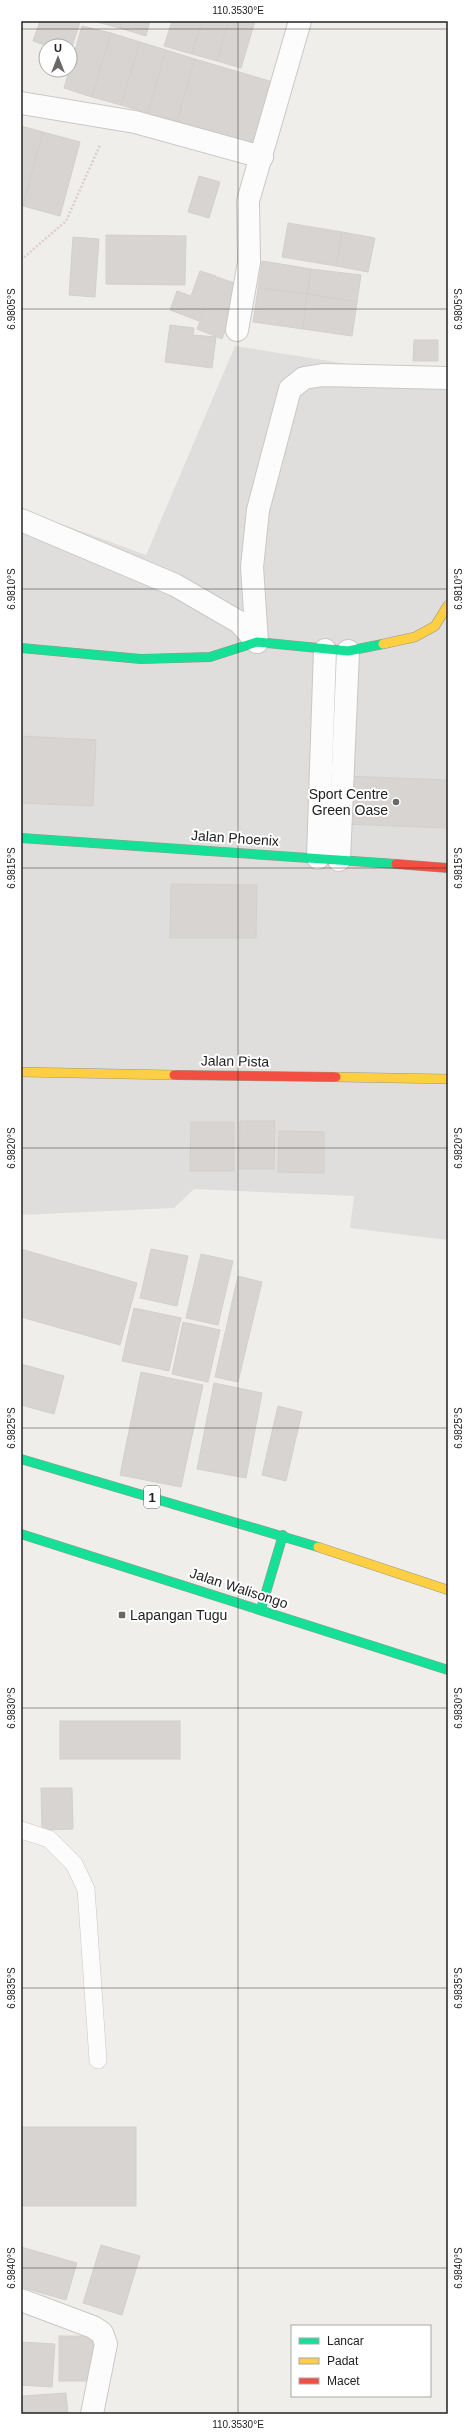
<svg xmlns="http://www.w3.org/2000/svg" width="469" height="2435" font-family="Arial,sans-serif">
	<rect width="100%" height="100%" fill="#f0eeeb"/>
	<polygon fill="#dfdedc" points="235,346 360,366 448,366 448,1240 350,1228 354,1196 194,1189 174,1208 21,1215 21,509 146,555"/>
	<g fill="#d7d4d2" stroke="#d3d0cc">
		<polygon points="40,21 80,22 70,53 70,46 48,46 33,41"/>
		<polygon points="93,21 122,21 120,28"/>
		<polygon points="122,21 150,21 146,36 120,28"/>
		<polygon points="172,21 202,21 192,54 164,46"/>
		<polygon points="202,21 229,21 217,61 192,54"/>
		<polygon points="229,21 255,21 241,68 217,61"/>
		<polygon points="82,26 111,33 92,97 64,88"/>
		<polygon points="111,33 140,42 121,105 92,97"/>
		<polygon points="140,42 166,50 148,113 121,105"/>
		<polygon points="166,50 195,59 177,121 148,113"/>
		<polygon points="195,59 273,82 254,144 177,121"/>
		<polygon points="21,126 43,132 23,206 21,205"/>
		<polygon points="43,132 80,142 60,216 23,206"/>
		<polygon points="199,176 220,182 209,218 188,212"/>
		<polygon points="288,223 342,232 336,266 282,257"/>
		<polygon points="342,232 375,238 368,272 336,266"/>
		<polygon points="106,235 186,236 185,285 106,284"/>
		<polygon points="73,237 99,239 95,297 69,295"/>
		<polygon points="262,261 311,269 307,294 258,288"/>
		<polygon points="311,269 361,275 357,302 307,294"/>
		<polygon points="200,271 216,276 199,321 170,310 177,291 191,296"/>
		<polygon points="217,277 243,286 222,339 197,329"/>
		<polygon points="258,288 307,294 303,329 253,322"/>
		<polygon points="307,294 357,302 352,336 303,329"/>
		<polygon points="170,325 194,328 193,335 216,337 212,368 165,362"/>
		<polygon points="414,340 438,340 438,361 413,361"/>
		<polygon points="21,736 96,740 93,806 21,803"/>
		<polygon points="345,776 448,780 448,828 344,824"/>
		<polygon points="171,884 257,885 256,938 170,938"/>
		<polygon points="240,1121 275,1121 274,1169 239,1169"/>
		<polygon points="191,1122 234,1122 234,1171 190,1171"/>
		<polygon points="279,1131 324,1132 324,1173 278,1172"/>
		<polygon points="21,1249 137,1283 120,1345 21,1317"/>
		<polygon points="151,1249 188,1256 177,1306 140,1298"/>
		<polygon points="201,1254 233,1261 218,1325 186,1318"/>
		<polygon points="238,1276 262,1282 238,1382 215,1377"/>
		<polygon points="134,1308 181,1318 169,1371 122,1361"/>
		<polygon points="183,1322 220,1330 208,1382 172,1374"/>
		<polygon points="21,1364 64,1376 54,1414 21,1405"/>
		<polygon points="141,1372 203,1385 181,1487 120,1475"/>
		<polygon points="214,1383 262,1393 246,1478 197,1469"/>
		<polygon points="278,1406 302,1412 286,1481 262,1475"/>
		<rect x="60" y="1721" width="120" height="38"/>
		<polygon points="41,1788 72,1788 73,1829 42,1830"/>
		<rect x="21" y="2127" width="115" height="79"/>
		<polygon points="101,2245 140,2256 122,2315 83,2303"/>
		<polygon points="21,2247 77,2263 66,2300 21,2287"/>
		<rect x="59" y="2336" width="38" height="45"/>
		<polygon points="21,2342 55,2344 52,2387 21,2385"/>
		<polygon points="66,2393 68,2414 23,2414 22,2396"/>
	</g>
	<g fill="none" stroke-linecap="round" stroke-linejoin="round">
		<defs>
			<polyline id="lane" points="21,1830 49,1839 74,1864 86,1889 98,2060"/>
			<g id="street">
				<polyline points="21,103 135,122 262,157"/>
				<polyline points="237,330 249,262 248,201 300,21"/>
				<polyline points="21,520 175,585 239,622 257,642"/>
				<polyline points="257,642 252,567 258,510 290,389 304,378 323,375 448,378"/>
				<polyline points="318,858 325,650"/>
				<polyline points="339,860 348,651"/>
				<polyline points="21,2300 93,2327 102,2333 106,2344 92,2414"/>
			</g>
			<g id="fast">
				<polyline points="21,648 141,659 210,657 257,642 348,651 383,644"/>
				<polyline points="21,838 396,864"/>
				<polyline points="21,1459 318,1547"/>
				<polyline points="21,1534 448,1670"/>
				<polyline points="261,1609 283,1535"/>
			</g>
			<g id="slow">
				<polyline points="383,644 415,637 435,626 448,605"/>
				<polyline points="21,1072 174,1075"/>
				<polyline points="336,1077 448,1079"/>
				<polyline points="318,1547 448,1590"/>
			</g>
			<g id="jam">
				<polyline points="396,864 448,868"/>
				<polyline points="174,1075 336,1077"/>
			</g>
		</defs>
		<use href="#lane" stroke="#c9c8c7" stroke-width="18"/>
		<use href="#street" stroke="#c9c8c7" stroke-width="24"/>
		<use href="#fast" stroke="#999a82" stroke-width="10"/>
		<use href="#slow" stroke="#999a82" stroke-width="10"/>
		<use href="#jam" stroke="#999a82" stroke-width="10"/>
		<polyline stroke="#dccecd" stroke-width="2.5" stroke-dasharray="2 2" stroke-linecap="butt" points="21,260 66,221 100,145"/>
		<use href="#lane" stroke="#fdfcfc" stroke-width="17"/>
		<use href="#street" stroke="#fdfcfc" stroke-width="22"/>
		<use href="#fast" stroke="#16e098" stroke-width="9"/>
		<use href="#slow" stroke="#ffcf43" stroke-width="9"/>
		<use href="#jam" stroke="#f24e42" stroke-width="9"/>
	</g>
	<path fill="none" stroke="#222" stroke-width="1" stroke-opacity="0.45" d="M238 21V2414M21 29H448M21 309H448M21 589H448M21 868H448M21 1148H448M21 1428H448M21 1708H448M21 1988H448M21 2268H448"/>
	<g fill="#6a6968" stroke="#fff" stroke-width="1.5">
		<circle cx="396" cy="802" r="4"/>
		<rect x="118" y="1611" width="8" height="8" rx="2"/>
	</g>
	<g text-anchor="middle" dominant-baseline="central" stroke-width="4" stroke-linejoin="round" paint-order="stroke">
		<rect fill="#fff" stroke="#646464" stroke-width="1" x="144" y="1486" width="16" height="22" rx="3"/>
		<g font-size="13" font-weight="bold" fill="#222">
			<text x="152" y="1497">1</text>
		</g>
		<g font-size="14" fill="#222" stroke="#fff" text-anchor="end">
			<text x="388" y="794">Sport Centre<tspan x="388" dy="16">Green Oase</tspan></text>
			<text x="130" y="1615" text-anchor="start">Lapangan Tugu</text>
		</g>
		<g font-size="14" fill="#222" stroke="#fff">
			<text transform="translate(235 838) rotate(4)">Jalan Phoenix</text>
			<text transform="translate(235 1061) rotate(1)">Jalan Pista</text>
			<text transform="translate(239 1588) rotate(18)">Jalan Walisongo</text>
		</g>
	</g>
	<rect width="469" height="2435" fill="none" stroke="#ffffff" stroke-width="44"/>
	<rect x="291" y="2325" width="140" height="72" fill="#ffffff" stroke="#a7a7a7"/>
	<rect x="299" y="2338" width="20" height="6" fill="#16e098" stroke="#a7a7a7"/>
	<text x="327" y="2345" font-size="12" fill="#222222">Lancar</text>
	<rect x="299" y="2358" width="20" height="6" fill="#ffcf43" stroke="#a7a7a7"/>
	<text x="327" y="2365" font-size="12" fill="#222222">Padat</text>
	<rect x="299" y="2378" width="20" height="6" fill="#f24e42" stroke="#a7a7a7"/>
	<text x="327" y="2385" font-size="12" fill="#222222">Macet</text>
	<g transform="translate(58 58)"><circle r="19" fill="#ffffff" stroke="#a7a7a7"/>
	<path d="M0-3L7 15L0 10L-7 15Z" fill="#6a6968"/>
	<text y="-6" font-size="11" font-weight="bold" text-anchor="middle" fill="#222222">U</text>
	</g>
	<rect x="22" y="22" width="425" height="2391" fill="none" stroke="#222" stroke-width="1.5"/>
	<g font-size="10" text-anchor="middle" fill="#222">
		<text x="238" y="14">110.3530°E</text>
		<text transform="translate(11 309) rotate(-90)" y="4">6.9805°S</text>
		<text transform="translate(458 309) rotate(-90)" y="4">6.9805°S</text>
		<text transform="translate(11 589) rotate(-90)" y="4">6.9810°S</text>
		<text transform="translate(458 589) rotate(-90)" y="4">6.9810°S</text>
		<text transform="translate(11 868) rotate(-90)" y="4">6.9815°S</text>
		<text transform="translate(458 868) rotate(-90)" y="4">6.9815°S</text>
		<text transform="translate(11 1148) rotate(-90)" y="4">6.9820°S</text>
		<text transform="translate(458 1148) rotate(-90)" y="4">6.9820°S</text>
		<text transform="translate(11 1428) rotate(-90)" y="4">6.9825°S</text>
		<text transform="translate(458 1428) rotate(-90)" y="4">6.9825°S</text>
		<text transform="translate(11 1708) rotate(-90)" y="4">6.9830°S</text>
		<text transform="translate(458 1708) rotate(-90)" y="4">6.9830°S</text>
		<text transform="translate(11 1988) rotate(-90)" y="4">6.9835°S</text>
		<text transform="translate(458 1988) rotate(-90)" y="4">6.9835°S</text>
		<text transform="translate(11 2268) rotate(-90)" y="4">6.9840°S</text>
		<text transform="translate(458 2268) rotate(-90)" y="4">6.9840°S</text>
		<text x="238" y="2428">110.3530°E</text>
	</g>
</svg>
